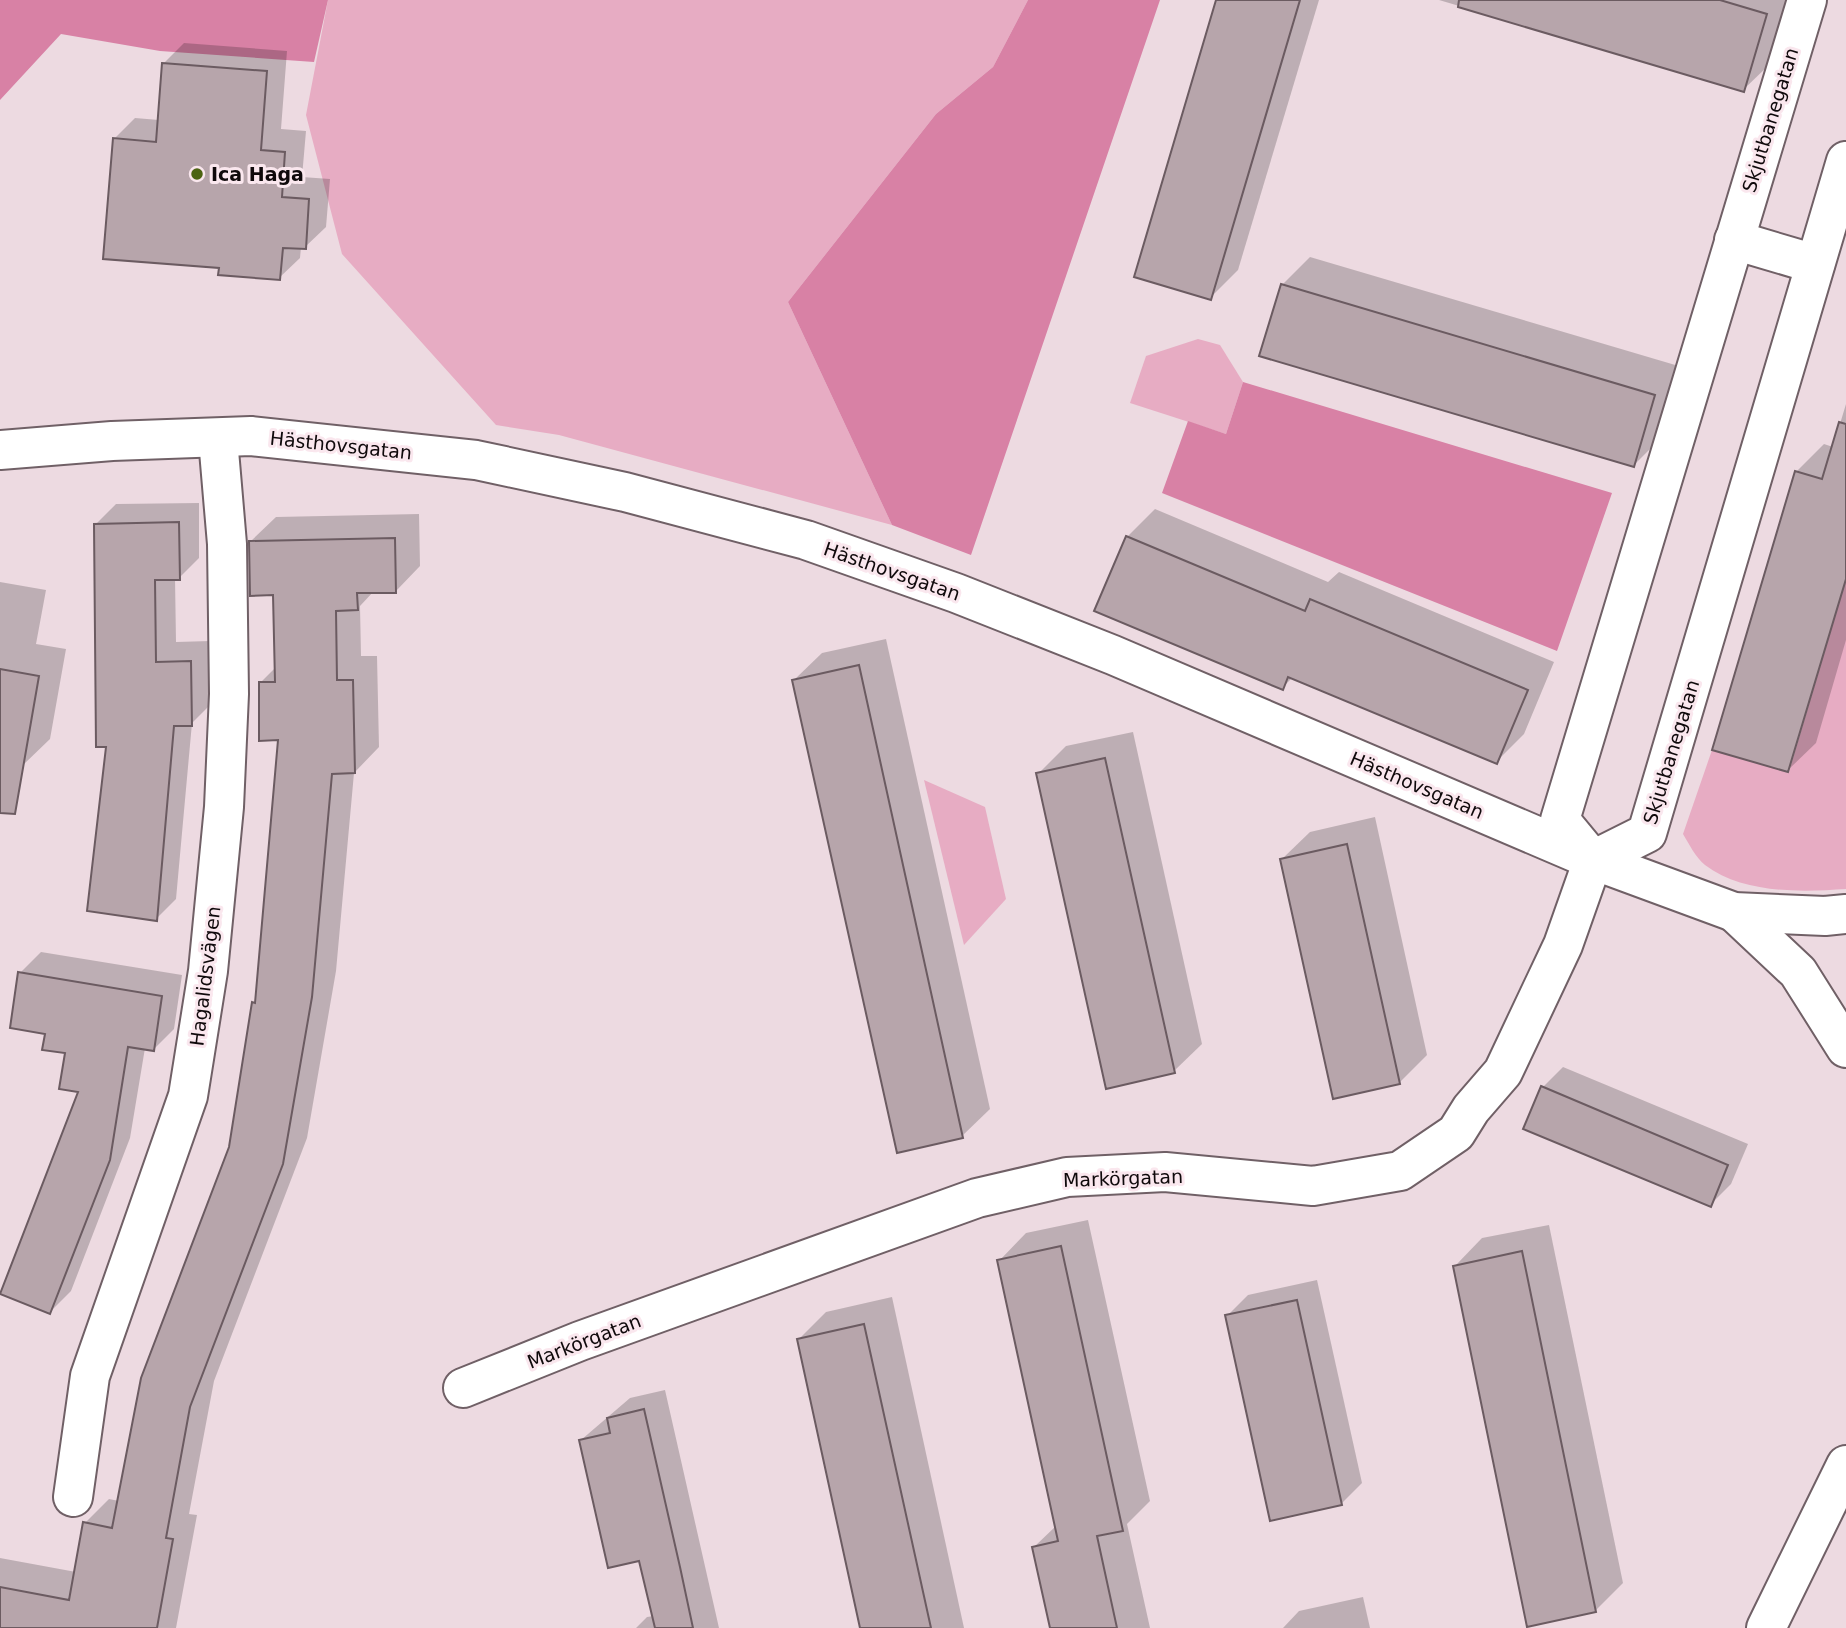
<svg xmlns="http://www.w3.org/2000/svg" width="1846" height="1628" font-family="'DejaVu Sans',sans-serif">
	<rect width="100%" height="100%" fill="#eddae1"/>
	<g fill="#e7acc3">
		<polygon points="328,0 1028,0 993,67 936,114 788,302 892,525 559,435 496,425 342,254 306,115"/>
		<polygon points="1198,339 1220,345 1243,382 1226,434 1130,403 1146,356"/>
		<path d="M1846 579V889C1801 892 1743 894 1705 865 1696 858 1689 844 1683 834L1712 750 1789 772Z"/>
		<polygon points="924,780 985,807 1006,899 964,945"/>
	</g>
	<g fill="#d881a5">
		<polygon points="0,0 328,0 314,62 160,51 61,34 0,100"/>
		<polygon points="1028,0 1160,0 971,555 892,525 788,302 936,114 993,67"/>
		<polygon points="1243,382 1612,493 1557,651 1162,493 1188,421 1226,434"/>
	</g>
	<g fill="#0003">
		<polygon points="1218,0 1319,0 1238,270 1210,298"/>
		<polygon points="1439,0 1790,0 1771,63 1743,90"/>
		<polygon points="184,43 287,51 281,129 306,131 302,177 330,179 326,227 305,247 301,247 300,258 279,278 221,266 114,139 135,118 159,120 163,64"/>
		<polygon points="1310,257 1682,367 1661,438 1633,466 1282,285"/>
		<polygon points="1846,404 1846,640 1816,743 1788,770 1796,472 1824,444 1833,447"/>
		<polygon points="199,503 199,558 179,578 175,578 176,642 210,641 211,704 192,723 176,899 156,919 108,746 95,525 116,504"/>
		<polygon points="1155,509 1328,582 1339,572 1554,662 1524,734 1496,762 1293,677 1282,688 1127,537"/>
		<polygon points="419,514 420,566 396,591 374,591 360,606 361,656 377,656 379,747 354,773 336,971 307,1138 214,1381 189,1514 197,1515 176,1628 0,1628 0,1558 76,1572 85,1523 109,1499 119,1501 230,1147 254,1003 257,1000 280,739 261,682 276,667 275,593 251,541 276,517"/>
		<polygon points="0,582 46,590 36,644 66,649 50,739 22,766 0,762"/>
		<polygon points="886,639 990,1109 962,1136 794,680 822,653"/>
		<polygon points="1133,732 1202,1044 1174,1071 1038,774 1066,746"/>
		<polygon points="1375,817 1427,1055 1399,1083 1282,859 1310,832"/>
		<polygon points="41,952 182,975 174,1029 153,1050 145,1048 130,1138 71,1291 50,1312 81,1091 67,1052 47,1032 20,973"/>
		<polygon points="1563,1067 1748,1144 1731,1184 1710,1205 1543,1087"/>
		<polygon points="1088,1220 1150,1501 1127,1524 1150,1628 1052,1628 1034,1547 1057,1525 999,1261 1026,1233"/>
		<polygon points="1549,1225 1623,1583 1595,1611 1455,1266 1482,1238"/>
		<polygon points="1317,1280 1362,1483 1341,1504 1227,1316 1248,1295"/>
		<polygon points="892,1297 964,1628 862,1628 799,1339 826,1312"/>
		<polygon points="665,1390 719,1628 636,1628 647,1617 654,1616 641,1559 581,1440 630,1398"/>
		<polygon points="1363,1597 1370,1628 1283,1628 1299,1611"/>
	</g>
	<g fill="#b7a5ab" stroke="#6b5b61" stroke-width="2">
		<polygon points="1216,0 1300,0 1211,300 1134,277"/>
		<polygon points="1459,0 1720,0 1767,14 1744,92 1458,7"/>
		<polygon points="162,63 267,71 261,150 285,152 282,197 309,199 306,249 283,248 280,280 218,275 219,268 103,259 113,138 156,142"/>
		<polygon points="1281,284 1655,395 1634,467 1259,356"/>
		<polygon points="1839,422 1846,424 1846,579 1788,772 1712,750 1795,471 1822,479"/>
		<polygon points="179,522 180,580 155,580 156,662 191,661 192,726 174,726 157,921 87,911 106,747 96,747 94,524"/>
		<polygon points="1126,536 1305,611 1310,599 1528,690 1497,764 1288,677 1283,690 1094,611"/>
		<polygon points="395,538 396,593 357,593 358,610 336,611 337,680 353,680 355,773 332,774 312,997 283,1164 190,1407 166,1538 173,1539 157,1628 0,1628 0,1587 69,1600 83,1522 112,1528 141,1378 229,1147 252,1002 255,1003 278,740 259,741 259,682 275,682 273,595 250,596 249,541"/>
		<polygon points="859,665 963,1138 897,1153 792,680"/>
		<polygon points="0,669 39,676 15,814 0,813"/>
		<polygon points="1105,758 1175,1073 1106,1089 1036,773"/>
		<polygon points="1347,844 1400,1084 1333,1099 1280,859"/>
		<polygon points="18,972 162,996 154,1051 128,1047 110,1160 50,1314 0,1294 78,1092 59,1089 65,1053 42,1050 45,1034 10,1028"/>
		<polygon points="1541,1086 1728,1165 1711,1207 1523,1129"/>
		<polygon points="1061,1246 1123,1531 1097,1536 1117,1628 1050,1628 1032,1547 1058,1541 997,1260"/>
		<polygon points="1522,1251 1596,1612 1527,1627 1453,1266"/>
		<polygon points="1297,1300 1342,1505 1270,1521 1225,1315"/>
		<polygon points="864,1324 931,1628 860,1628 797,1339"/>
		<polygon points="644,1409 680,1567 693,1628 655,1628 639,1561 608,1568 579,1440 610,1433 607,1418"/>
	</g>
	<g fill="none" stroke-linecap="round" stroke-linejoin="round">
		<defs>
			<g id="street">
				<polyline points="1734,240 1815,264"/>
				<polyline points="1593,860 1560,820 1807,0"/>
				<polyline points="1593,860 1647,833 1846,161"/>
				<polyline points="463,1388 580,1341 977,1198 1067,1177 1165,1172 1313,1186 1400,1171 1456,1133 1471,1109 1503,1072 1563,945 1593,860"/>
				<polyline points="73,1497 90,1376 188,1096 208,971 224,807 229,694 227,544 218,439"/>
			</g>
			<g id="secondary">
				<polyline points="0,450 112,441 251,436 476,460 625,492 806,540 956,593 1113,655 1593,860 1734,912 1825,916 1846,914"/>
				<polyline points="1734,912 1798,972 1846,1048"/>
				<polyline points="1766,1628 1846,1465"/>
			</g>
		</defs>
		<use href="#street" stroke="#706066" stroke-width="42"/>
		<use href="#secondary" stroke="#706066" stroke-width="42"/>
		<use href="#street" stroke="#fff" stroke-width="38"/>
		<use href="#secondary" stroke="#fff" stroke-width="38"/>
	</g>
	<circle fill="#4c6412" stroke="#fae7ee" stroke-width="2.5" cx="197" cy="174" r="7"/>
	<g text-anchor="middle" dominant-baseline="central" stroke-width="6" stroke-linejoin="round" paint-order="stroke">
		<g font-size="19" fill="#0f090b" stroke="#fae7ee">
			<text transform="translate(1770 120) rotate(-73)">Skjutbanegatan</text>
			<text transform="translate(341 445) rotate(6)">Hästhovsgatan</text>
			<text transform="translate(892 571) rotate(19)">Hästhovsgatan</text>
			<text transform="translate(1671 752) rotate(-73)">Skjutbanegatan</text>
			<text transform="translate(1417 785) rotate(23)">Hästhovsgatan</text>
			<text transform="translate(205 976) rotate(-83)">Hagalidsvägen</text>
			<text transform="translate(1123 1178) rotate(-2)">Markörgatan</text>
			<text transform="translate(584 1341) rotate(-21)">Markörgatan</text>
		</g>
		<g font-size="19" font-weight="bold" fill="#0f090b" stroke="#fae7ee" text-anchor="start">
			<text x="211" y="174">Ica Haga</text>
		</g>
	</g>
</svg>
